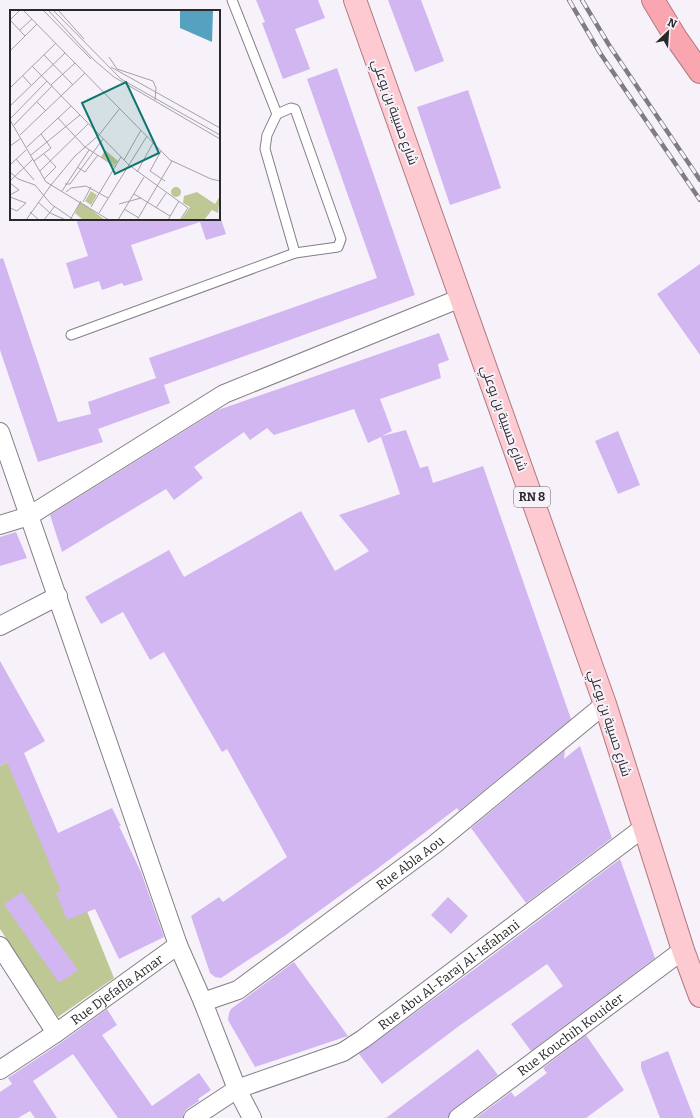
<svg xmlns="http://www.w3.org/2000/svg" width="700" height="1118" font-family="Bitter,Cairo,serif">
	<rect width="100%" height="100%" fill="#f7f2fa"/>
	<polygon fill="#bec894" points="23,753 114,978 58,1017 0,929 0,766"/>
	<g fill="#d1b6f2">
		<polygon points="256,0 318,0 325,18 295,29 310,69 283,79 262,23 265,22"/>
		<polygon points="388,0 421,0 444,61 415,72"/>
		<polygon points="337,68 415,295 164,385 170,403 98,429 103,442 38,462 0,350 0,259 3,258 58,422 91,414 88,402 156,378 149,358 377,278 307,79"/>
		<polygon points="468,90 501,188 450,205 417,107"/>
		<polygon points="76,219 221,219 226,234 206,240 200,222 131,245 143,280 124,286 122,283 102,290 99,281 74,289 66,263 88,256"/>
		<polygon points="700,264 700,355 657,294"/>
		<polygon points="439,333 449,360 438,364 441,378 380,399 392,431 382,436 406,430 420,468 428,466 433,483 483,466 571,719 459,811 457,808 377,869 283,937 221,978 215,977 210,973 191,916 219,897 223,902 287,857 227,749 222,752 164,652 150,660 123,612 101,624 85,597 169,550 184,577 301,511 335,571 369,551 339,515 400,494 381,437 368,443 354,409 274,435 267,428 250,440 244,432 194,467 203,478 174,500 166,489 62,552 50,515 218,410"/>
		<polygon points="618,431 640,485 618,494 595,441"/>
		<polygon points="16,532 27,558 0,566 0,537"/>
		<polygon points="0,661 45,741 24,753 58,833 112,808 121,826 119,826 141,872 164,937 119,959 95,909 67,920 56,893 61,891 7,762 0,766"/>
		<polygon points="580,746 612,838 526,903 471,828 565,750 564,759"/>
		<polygon points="620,859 655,958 531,1051 511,1024 563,986 547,964 459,1026 382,1084 359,1054 472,971"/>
		<polygon points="22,892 78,970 59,983 4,904"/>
		<polygon points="448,897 468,916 451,934 431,915"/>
		<polygon points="294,962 348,1036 255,1067 228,1020 229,1013 231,1009"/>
		<polygon points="107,1009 117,1025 102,1035 152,1106 199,1073 211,1090 198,1099 199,1101 187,1109 184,1113 183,1118 118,1118 73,1054 33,1081 57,1118 35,1118 30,1111 18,1118 0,1118 0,1092 12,1084 8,1078 62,1042"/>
		<polygon points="586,1035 624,1090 586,1118 476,1118 511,1092 515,1097 547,1073 543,1068"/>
		<polygon points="478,1049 498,1075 452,1110 449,1114 448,1118 386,1118"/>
		<polygon points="668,1051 694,1118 660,1118 641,1068 641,1062"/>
	</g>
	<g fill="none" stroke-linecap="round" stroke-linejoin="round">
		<defs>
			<g id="lane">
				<polyline points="277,114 267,135 265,149 295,253"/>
				<polyline points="71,335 295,253 338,247 341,239 295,109 291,108 277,114 232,0"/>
			</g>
			<g id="street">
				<polyline points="0,432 178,945 203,1002 237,1089 252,1118"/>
				<polyline points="0,525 29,516 224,394 461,298"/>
				<polyline points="0,626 58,596"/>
				<polyline points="0,946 56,1033"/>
				<path id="s1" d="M203 1002 238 990 435 844 605 704"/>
				<path id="s2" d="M0 1070 56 1033 178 945"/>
				<path id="s3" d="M193 1118 237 1089 343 1052 363 1039 643 828"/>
				<path id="s4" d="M458 1118 683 950"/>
			</g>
			<polyline id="primary" points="355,0 605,704 683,950 700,996"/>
			<polyline id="highway" points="653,0 676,38 700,72"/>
		</defs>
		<use href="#lane" stroke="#847f86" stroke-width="11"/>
		<use href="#street" stroke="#847f86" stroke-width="20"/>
		<use href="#primary" stroke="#b17a81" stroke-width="24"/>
		<use href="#highway" stroke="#b17a81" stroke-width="24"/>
		<use href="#lane" stroke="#fff" stroke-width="9"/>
		<use href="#street" stroke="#fff" stroke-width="18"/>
		<use href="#primary" stroke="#fccad0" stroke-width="22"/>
		<use href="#highway" stroke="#faa6b0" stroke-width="22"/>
		<defs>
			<g id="rail">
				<polyline points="569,0 600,53 700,200"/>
				<polyline points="582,0 609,45 700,180"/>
			</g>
		</defs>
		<use href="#rail" stroke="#807d82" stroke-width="4.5"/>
		<use href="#rail" stroke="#f7f2fa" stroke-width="3" stroke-dasharray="9" stroke-linecap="butt"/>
	</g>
	<g text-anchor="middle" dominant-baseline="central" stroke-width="4" stroke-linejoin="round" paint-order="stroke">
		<rect fill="#f7f2fa" stroke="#676568" stroke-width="1" x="514" y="487" width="36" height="20" rx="3"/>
		<g font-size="12" font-weight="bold" fill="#29282a">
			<text x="532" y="497">RN 8</text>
		</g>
		<g font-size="13" fill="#29282a" stroke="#f7f2fa">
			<text transform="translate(395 112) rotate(70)">شارع حسيبة بن بوعلي</text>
			<text transform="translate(504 418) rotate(70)">شارع حسيبة بن بوعلي</text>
			<text transform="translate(610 723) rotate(72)">شارع حسيبة بن بوعلي</text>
			<text stroke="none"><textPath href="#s1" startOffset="251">Rue Abla Aou</textPath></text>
			<text stroke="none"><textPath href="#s3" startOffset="296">Rue Abu Al-Faraj Al-Isfahani</textPath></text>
			<text stroke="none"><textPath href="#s2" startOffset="142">Rue Djefafla Amar</textPath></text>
			<text stroke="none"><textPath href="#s4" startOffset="140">Rue Kouchih Kouider</textPath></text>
		</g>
	</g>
	<g transform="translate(10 10)">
		<rect width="210" height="210" fill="#f7f2fa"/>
		<path d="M95 140 108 151 105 155 91 147ZM161 182a5 5 0 1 1 10 0a5 5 0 1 1-10 0ZM81 181 87 185 81 195 75 191ZM187 182 205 194 210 186 208 203 202 200 194 210H171L180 197 173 193 174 186ZM70 192 78 197 95 210H73L65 203Z" fill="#bec894"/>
		<path d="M170 0H203L202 32 170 18Z" fill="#55a1bf"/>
		<path fill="none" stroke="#a5a1a7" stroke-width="1" d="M13 0 160 150 201 169 210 171M33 0 81 49M38 0 84 50 104 67 210 129M43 0 111 69 210 125M48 0 74 29M0 10 15 26M0 10 10 0M10 20 22 9M0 41 27 14M34 45 63 75M99 47 107 59 143 71 146 78 145 90M22 56 119 155 178 198 170 210M101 57 210 118M13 66 21 75M41 75 65 53M0 78 46 33M27 92 36 101M0 96 55 43M48 108 75 137 106 157M0 109 37 71M0 110 36 172 99 210M4 115 42 76M10 125 75 63M0 136 10 129M17 137 61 96M151 141 140 161 155 171M34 144 46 157 34 169M21 145 70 105M6 149 24 170M114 150 131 120M24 151 41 138 31 124M0 155 16 140M67 157 75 162 88 145M30 161 78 114M0 162 8 169 25 175 41 194 64 210M127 162 143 133M0 171 23 149M0 173 9 180 0 185M55 174H60L93 129M52 181 79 140M56 182 61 178 76 176 98 188M124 184 160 206M0 187 16 193 7 201 0 198M28 192 40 203 56 210M73 192 81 177M109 194 131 188M81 197 111 147M146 198 156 183M114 199 129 208M20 202 29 210M89 203 137 126M16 210 41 175 65 146 89 125 110 98M34 210 44 197M60 210 71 191M108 210 134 167M127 210 162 151M158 210 169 191"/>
		<path fill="#0f766e" fill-opacity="0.15" stroke="#0f766e" stroke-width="2" d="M116 72 149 143 105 164 72 93Z"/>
		<rect width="210" height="210" fill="none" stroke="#29282a" stroke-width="2"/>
	</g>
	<g transform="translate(668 32) rotate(25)" stroke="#f7f2fa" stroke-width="3" paint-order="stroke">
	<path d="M0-3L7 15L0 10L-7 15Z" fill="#29282a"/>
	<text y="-6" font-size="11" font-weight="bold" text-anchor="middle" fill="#29282a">N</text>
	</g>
</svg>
